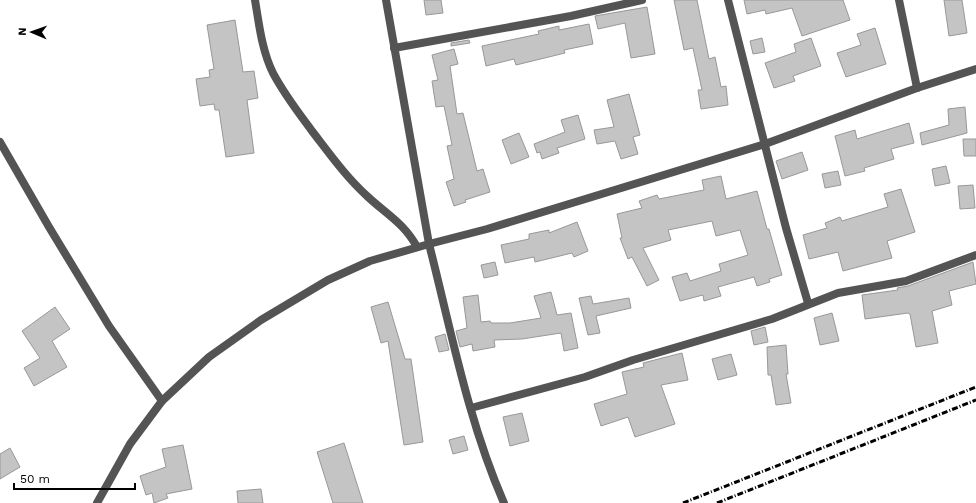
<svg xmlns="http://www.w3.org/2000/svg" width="976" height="503" font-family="'Work Sans',sans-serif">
	<rect width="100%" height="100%" fill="#fff"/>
	<g fill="#c4c4c4" stroke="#989898">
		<polygon points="424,0 441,0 443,13 426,15"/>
		<polygon points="674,0 697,0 709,59 715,57 721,87 726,86 728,105 701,109 698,90 702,90 693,48 684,50"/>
		<polygon points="744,0 843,0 850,20 802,36 792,8 766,14 765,10 747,14"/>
		<polygon points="944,0 962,0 967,33 949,36"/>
		<polygon points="647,7 655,54 631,58 625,23 598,29 595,16"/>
		<polygon points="235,20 243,72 254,71 258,98 247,100 254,153 226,157 219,110 215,110 214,104 200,106 196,79 210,77 209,70 214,69 207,25"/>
		<polygon points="589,24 593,44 564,50 565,53 516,65 514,59 486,66 482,46 539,34 538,31 559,26 559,30"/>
		<polygon points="875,28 886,64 846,77 837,53 861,45 857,34"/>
		<polygon points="762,38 765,52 753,54 750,41"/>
		<polygon points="811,38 821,66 793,76 795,81 774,88 765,63 796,52 794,44"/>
		<polygon points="469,40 470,43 451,46 451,43"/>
		<polygon points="454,49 458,64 450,66 457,114 463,113 477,171 483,169 490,192 465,200 466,202 454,206 446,182 454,179 447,146 452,145 444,106 436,107 432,81 438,80 432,55"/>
		<polygon points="629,94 640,135 633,137 638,154 621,159 615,141 597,144 594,130 614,127 607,100"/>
		<polygon points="965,107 967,133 922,145 920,133 949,125 948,109"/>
		<polygon points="578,115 585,139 557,148 559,153 542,159 540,152 537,153 534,144 565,132 561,120"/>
		<polygon points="909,123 914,143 891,149 894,159 864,168 865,171 845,176 835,136 855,130 857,139"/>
		<polygon points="519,133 529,157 511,164 502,140"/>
		<polygon points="963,139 976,139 976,156 964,156"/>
		<polygon points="802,152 808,170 782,179 776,161"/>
		<polygon points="946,166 950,183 935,186 932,169"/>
		<polygon points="838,171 841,185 825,188 822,174"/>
		<polygon points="721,176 726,199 757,191 767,229 769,229 782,275 769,279 770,282 757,286 754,277 718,287 721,296 704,301 703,295 680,301 672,277 687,273 690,281 721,271 719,264 748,255 740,230 716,236 712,221 668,230 671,240 643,248 659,280 647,286 632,257 628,259 620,238 622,238 617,214 642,208 639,201 657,195 659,199 704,190 702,180"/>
		<polygon points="973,185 975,208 960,209 958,186"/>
		<polygon points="901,189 915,232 887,241 892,258 843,271 838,252 809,259 803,235 827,228 825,223 840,217 842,221 888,207 884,194"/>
		<polygon points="577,222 588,251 574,257 572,253 535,262 534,257 505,263 501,245 529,239 529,234 549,230 549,233"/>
		<polygon points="495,262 498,275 484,278 481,265"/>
		<polygon points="973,262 976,284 949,291 952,305 932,311 938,343 916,347 910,314 908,313 865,319 862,295 898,290 897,288 908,286"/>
		<polygon points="551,292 557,315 571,313 578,348 564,351 561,333 522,339 494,340 495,347 473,351 472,344 460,347 456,331 467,328 463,297 478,295 481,322 490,321 491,323 510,323 541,318 534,296"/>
		<polygon points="591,296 593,304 629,298 631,308 596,316 600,333 588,335 579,298"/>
		<polygon points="388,302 405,359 411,359 423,442 404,445 388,341 381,343 371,307"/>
		<polygon points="55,307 70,329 52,341 67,367 34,386 24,368 40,358 22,331"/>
		<polygon points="832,313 839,341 820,345 814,318"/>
		<polygon points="765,327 768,342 754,345 751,331"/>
		<polygon points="445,334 449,350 439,352 435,337"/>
		<polygon points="786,345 788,374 786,374 791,403 776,405 771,375 768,375 767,347"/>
		<polygon points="682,353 688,380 661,385 675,424 635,437 628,417 601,426 594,404 627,394 622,372 644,367 643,363"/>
		<polygon points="731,354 737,375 718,380 712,359"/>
		<polygon points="522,413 529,441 510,446 503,417"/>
		<polygon points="464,436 468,450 453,454 449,440"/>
		<polygon points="344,443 363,503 333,503 317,452"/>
		<polygon points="183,445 192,489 166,494 168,498 154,503 152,493 146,495 140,476 166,467 162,449"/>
		<polygon points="10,448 20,467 0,479 0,454"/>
		<polygon points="261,489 263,503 238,503 237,491"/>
	</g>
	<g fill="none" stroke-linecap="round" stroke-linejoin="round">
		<g stroke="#545454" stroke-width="8">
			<path d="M255 0C259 24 262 51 273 73 284 94 298 112 312 131 329 153 346 177 367 196 386 214 404 223 417 247"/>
			<polyline points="728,0 786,228 808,303"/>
			<polyline points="899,0 917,88"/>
			<polyline points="394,48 571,16 642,0"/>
			<polyline points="0,142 49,227 109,326 162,401"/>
			<path d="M429 244C451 330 468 421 504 503"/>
			<polyline points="471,408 585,377 633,360 772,319 838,293 906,281 976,255"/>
		</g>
		<g stroke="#545454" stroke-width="8">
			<polyline points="386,0 429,244"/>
			<polyline points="97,503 130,444 162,401 209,357 261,320 328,280 370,261 429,244 487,229 765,144 917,88 976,69"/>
		</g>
		<g stroke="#000" stroke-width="3" stroke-dasharray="6 2 1 2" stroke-linecap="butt">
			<polyline points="683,503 976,387"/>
			<polyline points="717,503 976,400"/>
		</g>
	</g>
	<g transform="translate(32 32) rotate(272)" stroke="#ffffff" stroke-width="3" paint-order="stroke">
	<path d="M0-3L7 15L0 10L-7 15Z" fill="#000000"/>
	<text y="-6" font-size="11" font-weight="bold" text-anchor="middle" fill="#000000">N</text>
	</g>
	<path d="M14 483v6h121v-6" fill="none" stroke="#000000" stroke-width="2"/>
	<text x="20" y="483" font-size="12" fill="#000000" stroke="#ffffff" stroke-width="3" paint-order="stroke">50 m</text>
</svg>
